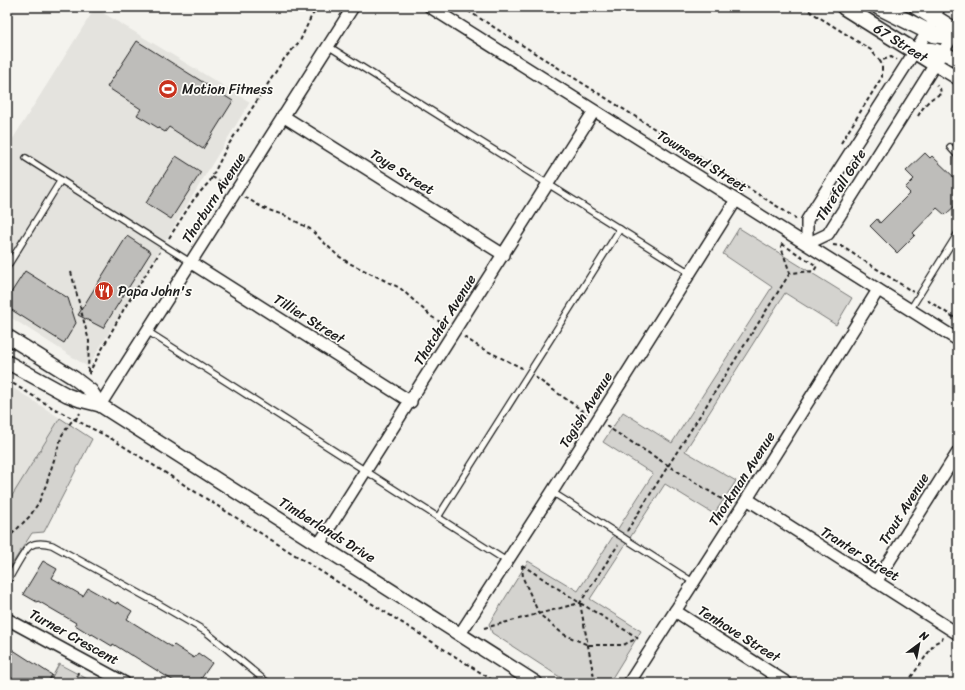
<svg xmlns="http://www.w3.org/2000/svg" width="965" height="690" font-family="Sriracha,sans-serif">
	<rect width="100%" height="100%" fill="#f4f3ee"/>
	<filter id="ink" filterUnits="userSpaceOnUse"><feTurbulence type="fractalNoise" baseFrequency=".025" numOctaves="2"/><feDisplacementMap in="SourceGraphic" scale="8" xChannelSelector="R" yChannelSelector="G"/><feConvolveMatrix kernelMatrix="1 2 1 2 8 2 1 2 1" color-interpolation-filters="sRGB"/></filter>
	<g filter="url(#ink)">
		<g fill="#e4e3de">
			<polygon points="95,8 250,102 88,367 7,315 7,148"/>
			<polygon points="7,384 60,418 7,508"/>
		</g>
		<g fill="#d4d3cf" stroke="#787876">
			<polygon points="739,228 852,298 836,325 785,293 685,451 736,481 714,514 665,484 590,599 641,631 609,683 569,683 492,633 489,624 528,561 578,591 653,474 603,442 623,412 672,443 772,287 723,254"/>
			<polygon points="60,418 92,439 44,532 32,533 7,572 7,504"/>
			<polygon points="59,664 95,683 49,683"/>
		</g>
		<g fill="#bebdba" stroke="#1c1c1c">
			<polygon points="137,41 233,101 203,149 169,127 165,132 137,115 141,109 107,87"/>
			<polygon points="925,153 930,158 932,156 958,181 958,203 945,215 937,208 913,233 915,235 897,253 870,226 877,219 880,223 910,193 905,188 914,179 906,171"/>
			<polygon points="176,156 201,172 171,219 146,203"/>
			<polygon points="127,236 151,252 103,328 78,315"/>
			<polygon points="25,271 68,298 76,323 64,343 7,307 7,299"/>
			<polygon points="43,561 57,569 52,578 83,596 88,588 116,604 117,602 132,611 127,619 172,647 174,645 194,658 198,653 212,663 198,683 177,683 132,655 132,656 113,644 112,646 92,634 91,635 75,625 76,623 38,601 37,602 23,594"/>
			<polygon points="7,646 52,675 47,683 7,683"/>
		</g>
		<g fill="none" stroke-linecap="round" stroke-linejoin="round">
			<defs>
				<g id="service">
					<polyline points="936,18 943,7"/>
					<polyline points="328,46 690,273"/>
					<polyline points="950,147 958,156"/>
					<polyline points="26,158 190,262"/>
					<polyline points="7,267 61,180"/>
					<polyline points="910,310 958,233"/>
					<polyline points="147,331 508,562"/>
					<polyline points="552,492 693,582"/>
					<polyline points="438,517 620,229"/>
					<path d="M7 582C12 574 24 550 30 546 36 542 45 543 52 545L157 603 205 631 268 683"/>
				</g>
				<g id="minor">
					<polyline points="430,7 958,340"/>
					<polyline points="283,116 504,255"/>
					<polyline points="807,244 807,220 931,26"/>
					<polyline points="807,244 828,234 956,31"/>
					<polyline points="190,262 411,402"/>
					<polyline points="100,405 353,7"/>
					<polyline points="747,499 958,634"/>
					<polyline points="319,544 594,111"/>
					<polyline points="876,582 958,452"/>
					<polyline points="675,611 787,683"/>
					<polyline points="7,619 125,683"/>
					<polyline points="460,634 552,492 736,200"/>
					<polyline points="629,683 747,499 878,290"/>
				</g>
				<g id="tertiary">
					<path d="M914 51C933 46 942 52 958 60"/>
					<polyline points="935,64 958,78"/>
					<polyline points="7,336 74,378 91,391 100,405"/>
					<polyline points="7,362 67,395 80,400 100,405 536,683"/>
				</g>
				<g id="secondary">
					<path id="s1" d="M844 7 935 64"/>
					<polyline points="879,7 935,35 946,36 956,31"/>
					<polyline points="917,7 956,31"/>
				</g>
			</defs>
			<use href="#service" stroke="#1c1c1c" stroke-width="8"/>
			<use href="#minor" stroke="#1c1c1c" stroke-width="14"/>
			<use href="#tertiary" stroke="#1c1c1c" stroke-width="16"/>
			<use href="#secondary" stroke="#1c1c1c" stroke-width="18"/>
			<g stroke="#1c1c1c" stroke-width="2" stroke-dasharray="4 3" stroke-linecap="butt">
				<polyline points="462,7 794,217 796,220"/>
				<polyline points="803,7 871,50 880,61 891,57 897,60"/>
				<polyline points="951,10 958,14"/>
				<path d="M918 116C924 106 929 98 941 94L940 88 936 85"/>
				<polyline points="841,143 882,77 882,65 880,61"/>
				<polyline points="212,177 226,185"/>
				<polyline points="245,197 263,208 286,216 310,229 337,255 349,263 400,288 432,317 445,325"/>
				<polyline points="169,238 194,199 210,181 227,147 284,59 300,41 311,17 318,7"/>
				<polygon points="782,244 817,266 814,271 790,273 781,247"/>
				<polyline points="833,245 841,246 913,292"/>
				<polyline points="71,272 89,341 88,372"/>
				<polyline points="927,300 958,320"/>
				<polyline points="464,337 481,348 522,368"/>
				<polyline points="90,374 89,373 125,307 160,252"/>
				<polyline points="535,377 587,414"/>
				<polyline points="7,380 53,408 112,439 497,683"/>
				<polyline points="606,426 731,505"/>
				<polyline points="627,531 790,273"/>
				<polyline points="7,539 30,516 39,502 46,485 62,435 71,422 78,417 80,413"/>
				<polyline points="522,565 523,578 539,614 563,634 588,645 623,645 638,638"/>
				<polyline points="522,565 580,603 640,639"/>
				<polyline points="580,603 595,683"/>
				<polyline points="955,618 958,613"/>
				<polyline points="484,628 580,603 618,545"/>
				<polyline points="77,683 78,670"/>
				<polyline points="907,683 935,643 941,640 943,637"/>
			</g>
			<use href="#service" stroke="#fdfcf7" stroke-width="5.5"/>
			<use href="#minor" stroke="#fdfcf7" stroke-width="11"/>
			<use href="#tertiary" stroke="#fdfcf7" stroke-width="13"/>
			<use href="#secondary" stroke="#fdfcf7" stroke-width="15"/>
		</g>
	</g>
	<defs>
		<symbol id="stadium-disc" viewBox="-11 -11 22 22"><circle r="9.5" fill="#c8321e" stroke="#fdfcf7"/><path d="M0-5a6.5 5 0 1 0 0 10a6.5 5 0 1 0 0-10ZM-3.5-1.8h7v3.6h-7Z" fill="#fff"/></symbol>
		<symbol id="restaurant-disc" viewBox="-11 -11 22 22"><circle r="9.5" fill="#c8321e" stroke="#fdfcf7"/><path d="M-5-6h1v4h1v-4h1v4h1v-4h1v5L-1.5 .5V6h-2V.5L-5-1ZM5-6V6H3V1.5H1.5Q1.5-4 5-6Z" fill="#fff"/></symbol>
	</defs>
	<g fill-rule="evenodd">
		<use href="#stadium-disc" x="157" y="78" width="22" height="22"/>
		<use href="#restaurant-disc" x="93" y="280" width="22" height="22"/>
	</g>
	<g text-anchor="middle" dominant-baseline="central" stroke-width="3.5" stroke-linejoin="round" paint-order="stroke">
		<g font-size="14" fill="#1c1c1c" stroke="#fdfcf7">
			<text stroke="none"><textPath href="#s1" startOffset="67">67 Street</textPath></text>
			<text transform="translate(702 161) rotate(32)">Townsend Street</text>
			<text transform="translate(402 172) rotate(32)">Toye Street</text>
			<text transform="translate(841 185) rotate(-58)">Threfall Gate</text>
			<text transform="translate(214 198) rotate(-57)">Thorburn Avenue</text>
			<text transform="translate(309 319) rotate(32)">Tillier Street</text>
			<text transform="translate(445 320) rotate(-58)">Thatcher Avenue</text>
			<text transform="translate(586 410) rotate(-58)">Tagish Avenue</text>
			<text transform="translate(742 479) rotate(-57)">Thorkman Avenue</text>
			<text transform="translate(904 509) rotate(-58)">Trout Avenue</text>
			<text transform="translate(327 530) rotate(32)">Timberlands Drive</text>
			<text transform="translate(860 554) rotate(32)">Tranter Street</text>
			<text transform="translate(739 634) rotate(32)">Tenhove Street</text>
			<text transform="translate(74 637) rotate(29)">Turner Crescent</text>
		</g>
		<g font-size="14" fill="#1c1c1c" stroke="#fdfcf7" text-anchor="start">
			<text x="182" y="89">Motion Fitness</text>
			<text x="118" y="291">Papa John's</text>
		</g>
	</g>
	<rect width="965" height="690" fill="none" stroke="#fdfcf7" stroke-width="24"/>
	<rect x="12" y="12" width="941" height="666" fill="none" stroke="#1c1c1c" stroke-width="1.5" filter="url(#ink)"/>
	<g transform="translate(919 644) rotate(32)" stroke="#fdfcf7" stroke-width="3" paint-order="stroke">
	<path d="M0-3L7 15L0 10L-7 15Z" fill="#1c1c1c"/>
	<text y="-6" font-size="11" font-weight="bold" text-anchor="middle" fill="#1c1c1c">N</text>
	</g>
</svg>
